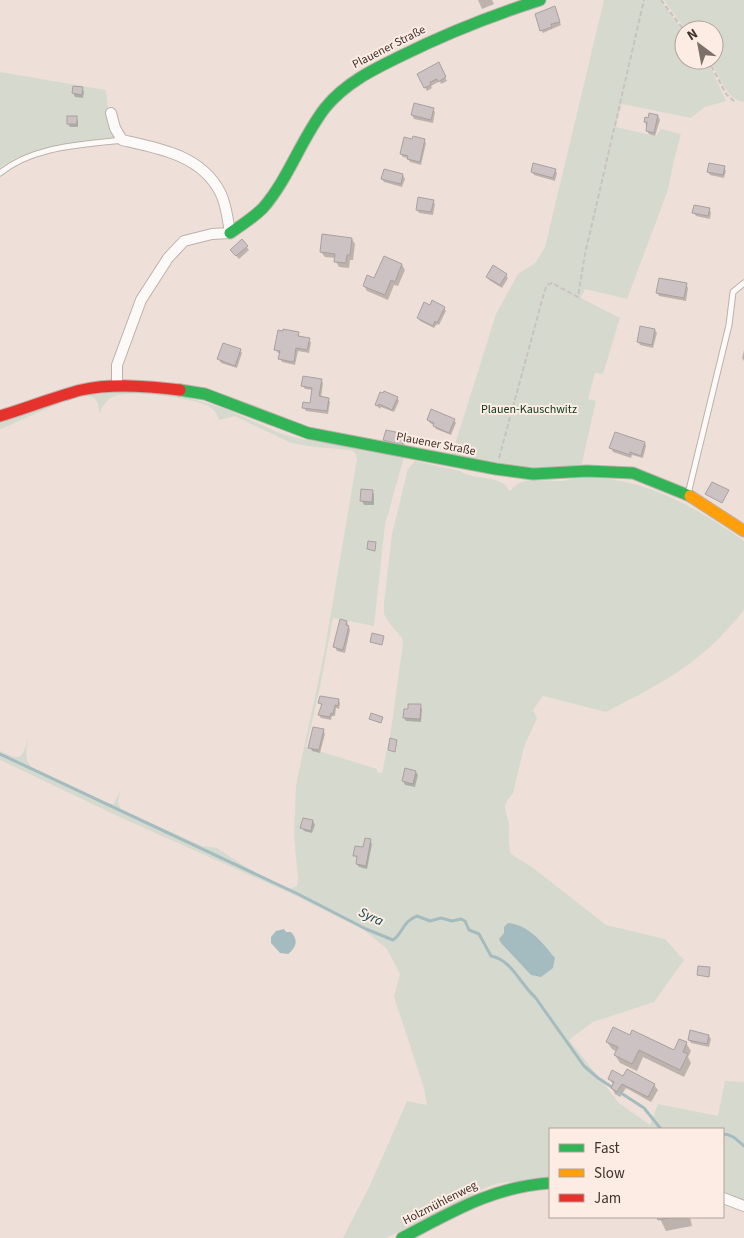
<svg xmlns="http://www.w3.org/2000/svg" width="744" height="1238" font-family="'Source Sans 3',sans-serif">
	<rect width="100%" height="100%" fill="#eee0d8"/>
	<g fill="#d6dace">
		<polygon points="604,0 660,0 684,32 684,60 705,60 712,70 726,101 705,107 691,118 622,104 616,127 656,136 661,129 681,134 674,160 668,190 627,299 585,289 581,298 620,318 603,374 595,373 588,399 596,401 581,468 534,471 451,457 496,314 518,274 535,263 545,247"/>
		<path d="M664 0H744V102C724 99 720 74 709 60H714V30H686Z"/>
		<path d="M0 72 106 90 108 110 117 137C74 143 38 144 0 167Z"/>
		<path d="M132 391 186 397 226 409 282 434 301 439 362 448 404 457 385 525 374 626 333 618 319 692 306 747 377 769V772L382 773 391 730 403 643 402 638 389 623 384 614V603L392 534 408 469 415 461 460 471C475 481 501 474 510 491 521 475 543 481 560 481 569 481 574 477 582 476 588 475 596 477 601 478 654 483 702 511 744 541V610C737 619 729 628 721 636 689 670 647 691 606 712L543 696 533 710 537 718 524 747 513 794C499 807 508 811 509 826 509 838 508 842 511 854L532 867 606 925 665 939 684 960 654 1002 593 1022 569 1040 619 1103 650 1125 658 1104 718 1116 725 1081 744 1082V1199L728 1197 723 1195V1129H550V1178L500 1183 487 1187 416 1225 385 1238H343L371 1183 407 1101 427 1105 424 1088 394 997 400 974 387 949 364 930 292 894 124 819 0 760V751C21 761 22 760 28 738 27 749 23 759 32 767L108 803 114 804 120 791 118 803 121 809 202 846 217 848 249 869 289 889 297 886 298 879 294 834 296 785 324 654 357 459 355 453 351 450 314 447 291 443 235 416 219 420C217 414 215 410 210 407 195 398 135 391 118 395 108 397 103 405 99 414 99 406 98 397 88 396 75 394 16 423 0 429V422L73 396Z"/>
	</g>
	<g fill="#a4bcc0">
		<path d="M508 923C529 925 542 942 555 958L553 968 541 977 531 975 501 943 499 939 504 933V927Z"/>
		<path d="M284 929 286 932H291C299 940 296 948 288 954L280 953 271 943V937L276 931Z"/>
	</g>
	<g fill="#0003">
		<polygon points="478,0 492,0 494,4 482,9"/>
		<polygon points="556,11 561,25 543,33 541,30"/>
		<polygon points="438,64 447,81 441,84 440,81 431,86 432,88 427,91 418,74"/>
		<polygon points="74,87 82,88 84,92 83,98 75,97 73,93"/>
		<polygon points="433,109 435,112 433,123 414,119 412,115"/>
		<polygon points="650,115 658,116 660,120 655,136 649,134 647,131 645,121 649,119"/>
		<polygon points="76,117 78,121 78,127 70,127 68,124"/>
		<polygon points="413,140 424,140 426,143 421,165 410,162 408,158 403,157 401,154"/>
		<polygon points="724,168 726,171 724,178 710,175 708,172"/>
		<polygon points="555,170 557,173 555,181 534,175 532,172"/>
		<polygon points="403,175 405,179 402,187 384,182 382,179"/>
		<polygon points="433,201 435,204 433,215 419,213 417,210"/>
		<polygon points="709,209 711,212 710,219 696,216 694,213"/>
		<polygon points="352,239 355,244 353,260 350,260 349,268 339,267 336,262 336,258 325,257 321,252"/>
		<polygon points="242,241 249,250 239,259 234,253"/>
		<polygon points="402,265 405,270 398,286 394,285 388,300 367,291 364,286"/>
		<polygon points="506,275 508,278 502,288 489,280 487,277"/>
		<polygon points="686,284 688,288 686,301 659,296 657,292"/>
		<polygon points="430,307 444,308 446,311 439,325 437,324 434,328 420,321 418,318"/>
		<polygon points="655,330 657,333 653,348 640,345 638,341"/>
		<polygon points="298,333 300,338 309,339 311,343 309,353 298,351 295,365 282,362 280,359 281,354 278,353 276,350"/>
		<polygon points="240,350 242,353 237,368 221,363 219,359"/>
		<polygon points="744,350 744,361 742,358"/>
		<polygon points="321,380 323,383 321,398 328,399 330,402 328,414 306,411 304,408 311,404 313,390 305,389 303,386"/>
		<polygon points="397,398 399,401 394,412 381,407 380,409 376,405"/>
		<polygon points="428,420 454,420 456,423 451,435 436,429 434,425 430,423"/>
		<polygon points="404,435 406,439 404,447 387,443 385,440"/>
		<polygon points="645,443 646,446 643,458 632,455 631,458 613,452 611,448"/>
		<polygon points="362,490 372,491 374,494 374,505 364,505 362,501"/>
		<polygon points="347,622 350,630 345,653 337,651 335,647"/>
		<polygon points="338,700 340,703 339,709 336,708 335,716 332,716 331,720 321,718 319,715 322,707 320,703"/>
		<polygon points="420,706 422,709 421,722 406,721 404,718"/>
		<polygon points="323,730 325,734 320,753 312,751 310,747"/>
		<polygon points="416,772 418,775 415,787 405,785 403,781"/>
		<polygon points="313,821 315,825 312,833 304,831 302,828"/>
		<polygon points="370,840 372,844 367,869 359,867 357,864 358,859 354,855 364,849"/>
		<polygon points="709,1036 711,1039 709,1047 691,1043 689,1040"/>
		<polygon points="630,1037 675,1051 686,1043 691,1051 688,1057 691,1063 684,1077 643,1057 637,1071 620,1063 615,1055 617,1052 612,1049 607,1042"/>
		<polygon points="624,1078 654,1085 658,1090 651,1102 626,1088 620,1097 615,1094 612,1088 614,1085 609,1079"/>
		<polygon points="659,1217 690,1217 692,1226 666,1231"/>
	</g>
	<g fill="none" stroke-linecap="round" stroke-linejoin="round">
		<g stroke="#a4bcc0" stroke-width="3">
			<path d="M0 754 298 894 366 929 393 940C404 932 402 922 417 916L430 921 441 918 452 921 461 919 465 921 469 930 479 934 491 956C512 960 520 984 535 997L584 1066 598 1078 644 1108 661 1129"/>
			<path d="M723 1134C732 1134 737 1140 744 1146"/>
		</g>
	</g>
	<g fill="#ccc2c4" stroke="#a9a0a0">
		<polygon points="555,6 560,22 551,24 552,27 540,31 535,14"/>
		<polygon points="439,62 446,77 438,82 437,79 430,82 431,85 424,88 417,74"/>
		<polygon points="73,86 83,87 82,95 72,93"/>
		<polygon points="414,103 434,108 431,120 411,115"/>
		<polygon points="649,113 658,115 654,133 646,131 647,122 644,122 645,117 648,118"/>
		<rect x="67" y="116" width="10" height="8"/>
		<polygon points="413,136 425,139 420,162 407,159 408,156 400,154 404,137 412,139"/>
		<polygon points="533,163 556,169 553,178 531,172"/>
		<polygon points="709,163 725,166 723,175 707,172"/>
		<polygon points="384,169 403,174 401,184 381,179"/>
		<polygon points="418,197 434,200 431,212 416,210"/>
		<polygon points="694,205 710,208 708,216 692,213"/>
		<polygon points="322,234 352,238 350,255 347,255 346,263 334,262 335,254 320,252"/>
		<polygon points="242,239 248,246 236,256 230,250"/>
		<polygon points="384,256 402,264 395,282 391,280 385,295 363,286 367,275 374,278"/>
		<polygon points="493,265 507,274 500,285 486,277"/>
		<polygon points="659,278 687,283 684,298 656,293"/>
		<polygon points="432,300 445,307 437,323 435,321 433,326 417,318 424,302 430,305"/>
		<polygon points="640,326 655,329 652,345 637,342"/>
		<polygon points="283,329 299,332 298,336 310,338 307,350 296,348 294,362 278,359 280,351 274,350 278,330 283,331"/>
		<polygon points="223,343 241,349 235,366 217,359"/>
		<polygon points="303,376 322,379 319,396 329,398 327,411 302,408 303,402 310,403 312,388 301,386"/>
		<polygon points="384,391 398,397 392,410 379,404 378,406 375,405 380,392 383,393"/>
		<polygon points="431,409 455,419 449,433 433,426 434,423 427,420"/>
		<polygon points="386,430 405,434 402,445 383,440"/>
		<polygon points="615,432 645,442 641,456 630,452 630,455 609,448"/>
		<polygon points="712,482 729,490 722,503 705,494"/>
		<polygon points="361,489 373,490 372,502 360,501"/>
		<polygon points="368,541 376,542 375,551 367,549"/>
		<polygon points="340,619 347,621 346,625 349,626 343,650 333,647"/>
		<polygon points="372,633 384,636 382,645 370,642"/>
		<polygon points="320,696 339,699 338,706 335,705 333,714 331,713 330,717 318,715 322,704 318,703"/>
		<polygon points="408,704 421,704 420,719 403,718 404,709 408,709"/>
		<polygon points="371,713 383,717 381,723 369,719"/>
		<polygon points="313,727 324,729 319,750 308,748"/>
		<polygon points="390,738 397,740 395,752 388,750"/>
		<polygon points="405,768 416,771 413,784 402,781"/>
		<polygon points="303,818 313,820 311,831 300,828"/>
		<polygon points="365,838 371,839 366,866 356,864 357,856 353,856 355,846 363,847"/>
		<polygon points="698,966 710,967 709,977 697,975"/>
		<polygon points="613,1027 630,1035 632,1030 674,1050 679,1039 687,1042 683,1052 688,1054 680,1070 639,1050 632,1064 614,1055 618,1047 606,1042"/>
		<polygon points="690,1030 709,1035 707,1044 688,1040"/>
		<polygon points="627,1069 655,1084 648,1097 622,1084 617,1092 611,1088 614,1082 608,1079 612,1070 623,1076"/>
		<polygon points="657,1217 674,1217 658,1220"/>
	</g>
	<g fill="none" stroke-linecap="round" stroke-linejoin="round">
		<defs>
			<g id="lane">
				<path d="M0 173C33 146 81 145 122 140"/>
				<polyline points="688,494 729,325 733,292 744,283"/>
			</g>
			<g id="street">
				<path d="M111 113 115 128 122 140C158 148 201 155 220 192 226 203 228 220 230 233L212 234 184 241 168 258 141 300 117 365V386"/>
				<polyline points="723,1198 744,1206"/>
			</g>
			<g id="fast">
				<path d="M230 233C242 225 253 218 263 208 289 178 301 139 325 108 345 83 374 69 403 55 447 33 493 15 540 0"/>
				<polyline points="180,390 205,394 308,433 496,469 533,474 587,471 633,473 690,496"/>
				<path d="M402 1238C452 1212 492 1187 550 1183"/>
			</g>
			<polyline id="slow" points="690,496 744,531"/>
			<path id="jam" d="M0 416C27 408 54 397 81 390 112 383 148 386 180 390"/>
		</defs>
		<use href="#lane" stroke="#bcb1aa" stroke-width="7"/>
		<use href="#street" stroke="#bcb1aa" stroke-width="12"/>
		<use href="#fast" stroke="#bcb1aa" stroke-width="13"/>
		<use href="#slow" stroke="#bcb1aa" stroke-width="13"/>
		<use href="#jam" stroke="#bcb1aa" stroke-width="13"/>
		<g stroke="#c8c3c0" stroke-width="2" stroke-dasharray="5 2.5" stroke-linecap="butt">
			<polyline points="661,0 684,30"/>
			<polyline points="707,60 713,69 726,94 736,103"/>
			<polyline points="499,458 544,293 547,285 552,283 578,297 585,254 644,0"/>
		</g>
		<use href="#lane" stroke="#fcfaf9" stroke-width="5"/>
		<use href="#street" stroke="#fcfaf9" stroke-width="10"/>
		<use href="#fast" stroke="#30b455" stroke-width="11"/>
		<use href="#slow" stroke="#ff9f0a" stroke-width="11"/>
		<use href="#jam" stroke="#e5322d" stroke-width="11"/>
	</g>
	<g text-anchor="middle" dominant-baseline="central" stroke-width="4" stroke-linejoin="round" paint-order="stroke">
		<g font-size="12" fill="#3e332e" stroke="#fdece3">
			<text transform="translate(389 47) rotate(-27)">Plauener Straße</text>
			<text transform="translate(436 444) rotate(11)">Plauener Straße</text>
			<text transform="translate(440 1203) rotate(-27)">Holzmühlenweg</text>
		</g>
		<g font-size="12" fill="#073a1b" stroke="#fdece3">
			<text x="529" y="409">Plauen-Kauschwitz</text>
		</g>
		<g font-size="14" font-style="italic" fill="#0d4a54" stroke="#fdece3">
			<text transform="translate(371 917) rotate(25)">Syra</text>
		</g>
	</g>
	<rect x="549" y="1128" width="175" height="90" fill="#fdece3" stroke="#b1a29b"/>
	<rect x="559" y="1144" width="25" height="8" fill="#30b455" stroke="#b1a29b"/>
	<text x="594" y="1153" font-size="15" fill="#3e332e">Fast</text>
	<rect x="559" y="1169" width="25" height="8" fill="#ff9f0a" stroke="#b1a29b"/>
	<text x="594" y="1178" font-size="15" fill="#3e332e">Slow</text>
	<rect x="559" y="1194" width="25" height="8" fill="#e5322d" stroke="#b1a29b"/>
	<text x="594" y="1203" font-size="15" fill="#3e332e">Jam</text>
	<g transform="translate(699 45) rotate(328)"><circle r="24" fill="#fdece3" stroke="#b1a29b"/>
	<path d="M0-4L9 19L0 12L-9 19Z" fill="#7c706a"/>
	<text y="-8" font-size="14" font-weight="bold" text-anchor="middle" fill="#3e332e">N</text>
	</g>
</svg>
